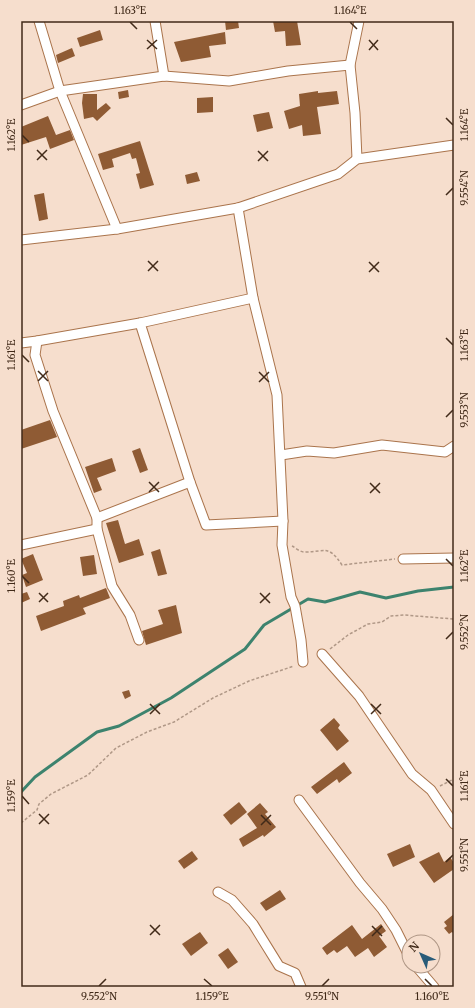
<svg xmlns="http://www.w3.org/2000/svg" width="475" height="1008" font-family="Merriweather,serif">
	<rect width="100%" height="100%" fill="#f6decd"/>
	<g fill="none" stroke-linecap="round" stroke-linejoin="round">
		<polyline stroke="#3d836e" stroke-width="3" points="21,792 35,777 97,732 119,726 171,698 245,649 264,625 308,599 325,602 360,592 386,598 418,591 454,587"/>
	</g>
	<g fill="#8f5b34">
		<polygon points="225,21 238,21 239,28 226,30"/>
		<polygon points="273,21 297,21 301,45 286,46 285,31 275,32"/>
		<polygon points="100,30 103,40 80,47 77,38"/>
		<polygon points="225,32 226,44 209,46 211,57 181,62 174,42"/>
		<polygon points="72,48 75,56 58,63 56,55"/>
		<polygon points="128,90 129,97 119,99 118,92"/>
		<polygon points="318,91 318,93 337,91 339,104 317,107 321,134 303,136 302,125 289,129 284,111 300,106 299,94"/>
		<polygon points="83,94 97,94 97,110 106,103 111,108 97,121 93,117 84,119 82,103"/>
		<polygon points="213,97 213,112 197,113 197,98"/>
		<polygon points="269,112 273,128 257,132 253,115"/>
		<polygon points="48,116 56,135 70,130 74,140 50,149 46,137 21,145 21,127"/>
		<polygon points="140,141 154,185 140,189 136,174 140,173 136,158 132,159 130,153 112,159 114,167 103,170 98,154"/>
		<polygon points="197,172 200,181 187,184 185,175"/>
		<polygon points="44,193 48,219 39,221 34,195"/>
		<polygon points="50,420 57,437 21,449 21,430"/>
		<polygon points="140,448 148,470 140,473 132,451"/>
		<polygon points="112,458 116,471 97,478 102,490 94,493 85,467"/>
		<polygon points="118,520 125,544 139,539 144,555 119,563 106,523"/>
		<polygon points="160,549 167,574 158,576 151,552"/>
		<polygon points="33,554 43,580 26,587 22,575 27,573 21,559"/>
		<polygon points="94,555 97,574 83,576 80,557"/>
		<polygon points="106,588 110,598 83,608 86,614 41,631 36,616 64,606 63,601 79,595 80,598"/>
		<polygon points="27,592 30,599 21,603 21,594"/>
		<polygon points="176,605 182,633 146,645 142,631 163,624 158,610"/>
		<polygon points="129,690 131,696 125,699 122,692"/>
		<polygon points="334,718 340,725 338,728 349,741 337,751 320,730"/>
		<polygon points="344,762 352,773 339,783 337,779 317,794 311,787"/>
		<polygon points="239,802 247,812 231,825 223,815"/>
		<polygon points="260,803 268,812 265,814 276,827 264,837 263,835 243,847 239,839 257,828 247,814"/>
		<polygon points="410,844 415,857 393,867 387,854"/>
		<polygon points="192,851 198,859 184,869 178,861"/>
		<polygon points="439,852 444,862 450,857 454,863 454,869 434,883 419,862"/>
		<polygon points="280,890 286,899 266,911 260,903"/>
		<polygon points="454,914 454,934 452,932 449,934 444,928 447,926 444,922"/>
		<polygon points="381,924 386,931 379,936 387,947 374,957 368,948 355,957 347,946 337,953 334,950 327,955 322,948 352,925 362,939"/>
		<polygon points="200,932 208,943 191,956 182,944"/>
		<polygon points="228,948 238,962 228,969 218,955"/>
	</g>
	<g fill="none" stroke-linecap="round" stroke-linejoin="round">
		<defs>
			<g id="minor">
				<polyline points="39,21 60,91 117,229"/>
				<polyline points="155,21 164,76"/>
				<polyline points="21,105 60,91 164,76 229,81 288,71 350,65"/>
				<polyline points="357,159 355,113 350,65 359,21"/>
				<polyline points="238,208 253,298 277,395 283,521 282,545 291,597 295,606 301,640 303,662"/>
				<polyline points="21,240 117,229 238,208 338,174 357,159 454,145"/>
				<polyline points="140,323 190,482 206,525 283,521"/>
				<polyline points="37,341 35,355 53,411 97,518 97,529 112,586 130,615 139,640"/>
				<polyline points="21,343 37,341 140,323 253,298"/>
				<polyline points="281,455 307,451 334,453 382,445 445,452 454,446"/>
				<polyline points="97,518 190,482"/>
				<polyline points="21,545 97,529"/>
				<polyline points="403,559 454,558"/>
				<polyline points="322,654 359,696 412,774 431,790 454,824"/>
				<polyline points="299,800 360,883 382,909 396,930 409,956"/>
				<polyline points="218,892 232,900 253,924 279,966 295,973 301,987"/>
				<polyline points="416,966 434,987"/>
			</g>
		</defs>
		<use href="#minor" stroke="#aa744c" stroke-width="11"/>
		<g stroke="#b09887" stroke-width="1.5" stroke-dasharray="3 2" stroke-linecap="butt">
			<path d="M292 546C296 548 301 553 306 552 325 552 328 544 342 565L395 559"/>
			<polyline points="330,649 348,635 368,624 382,622 391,616 404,615 454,619"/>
			<polyline points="440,786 454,779"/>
			<polyline points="21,823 37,810 39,804 51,794 88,775 116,748 147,732 174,722 213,698 249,681 294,666"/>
		</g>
		<use href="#minor" stroke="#fff" stroke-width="9"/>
	</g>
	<path fill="none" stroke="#412a19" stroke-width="1.5" d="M130 22 137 29M350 22 357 29M147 40 157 49M369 40 378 50M147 49 157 40M369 50 378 40M446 118 453 125M22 135 29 142M37 150 47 160M258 151 268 161M37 160 47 150M258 161 268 151M446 195 453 188M148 261 158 271M369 262 379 272M148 271 158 261M369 272 379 262M446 338 453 345M22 355 29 362M38 371 48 381M259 372 269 382M38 381 48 371M259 382 269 372M446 417 453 410M149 482 159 492M370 483 380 493M149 492 159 482M370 493 380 483M446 559 453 566M22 576 29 583M39 593 48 602M260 593 270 603M39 602 48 593M260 603 270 593M446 639 453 632M150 704 160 714M371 704 381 714M150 714 160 704M371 714 381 704M446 779 453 786M22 796 29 804M39 814 49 824M261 815 271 825M39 824 49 814M261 825 271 815M446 862 453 855M150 925 160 935M372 926 382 936M150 935 160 925M372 936 382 926M204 979 212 986M425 979 432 986M99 986 106 979M322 986 329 979"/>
	<rect width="475" height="1008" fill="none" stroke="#f6decd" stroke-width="44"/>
	<g transform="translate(421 954) rotate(315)"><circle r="19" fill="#f6decd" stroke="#ae9685"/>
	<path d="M0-3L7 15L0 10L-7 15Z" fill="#295c79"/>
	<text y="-6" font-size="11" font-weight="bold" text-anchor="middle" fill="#412a19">N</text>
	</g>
	<rect x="22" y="22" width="431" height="964" fill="none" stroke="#412a19" stroke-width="1.5"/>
	<g font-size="10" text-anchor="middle" fill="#412a19">
		<text x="130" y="14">1.163°E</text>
		<text x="350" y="14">1.164°E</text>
		<text transform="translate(464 125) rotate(-90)" y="4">1.164°E</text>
		<text transform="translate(11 135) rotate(-90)" y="4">1.162°E</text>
		<text transform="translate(464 188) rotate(-90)" y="4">9.554°N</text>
		<text transform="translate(464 345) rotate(-90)" y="4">1.163°E</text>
		<text transform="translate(11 355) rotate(-90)" y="4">1.161°E</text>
		<text transform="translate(464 410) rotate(-90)" y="4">9.553°N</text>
		<text transform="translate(464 566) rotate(-90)" y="4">1.162°E</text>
		<text transform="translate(11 576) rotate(-90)" y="4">1.160°E</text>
		<text transform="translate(464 632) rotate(-90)" y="4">9.552°N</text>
		<text transform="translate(464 786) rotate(-90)" y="4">1.161°E</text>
		<text transform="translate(11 796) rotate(-90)" y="4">1.159°E</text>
		<text transform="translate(464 855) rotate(-90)" y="4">9.551°N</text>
		<text x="99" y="1000">9.552°N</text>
		<text x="212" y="1000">1.159°E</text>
		<text x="322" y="1000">9.551°N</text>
		<text x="432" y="1000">1.160°E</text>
	</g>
</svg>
